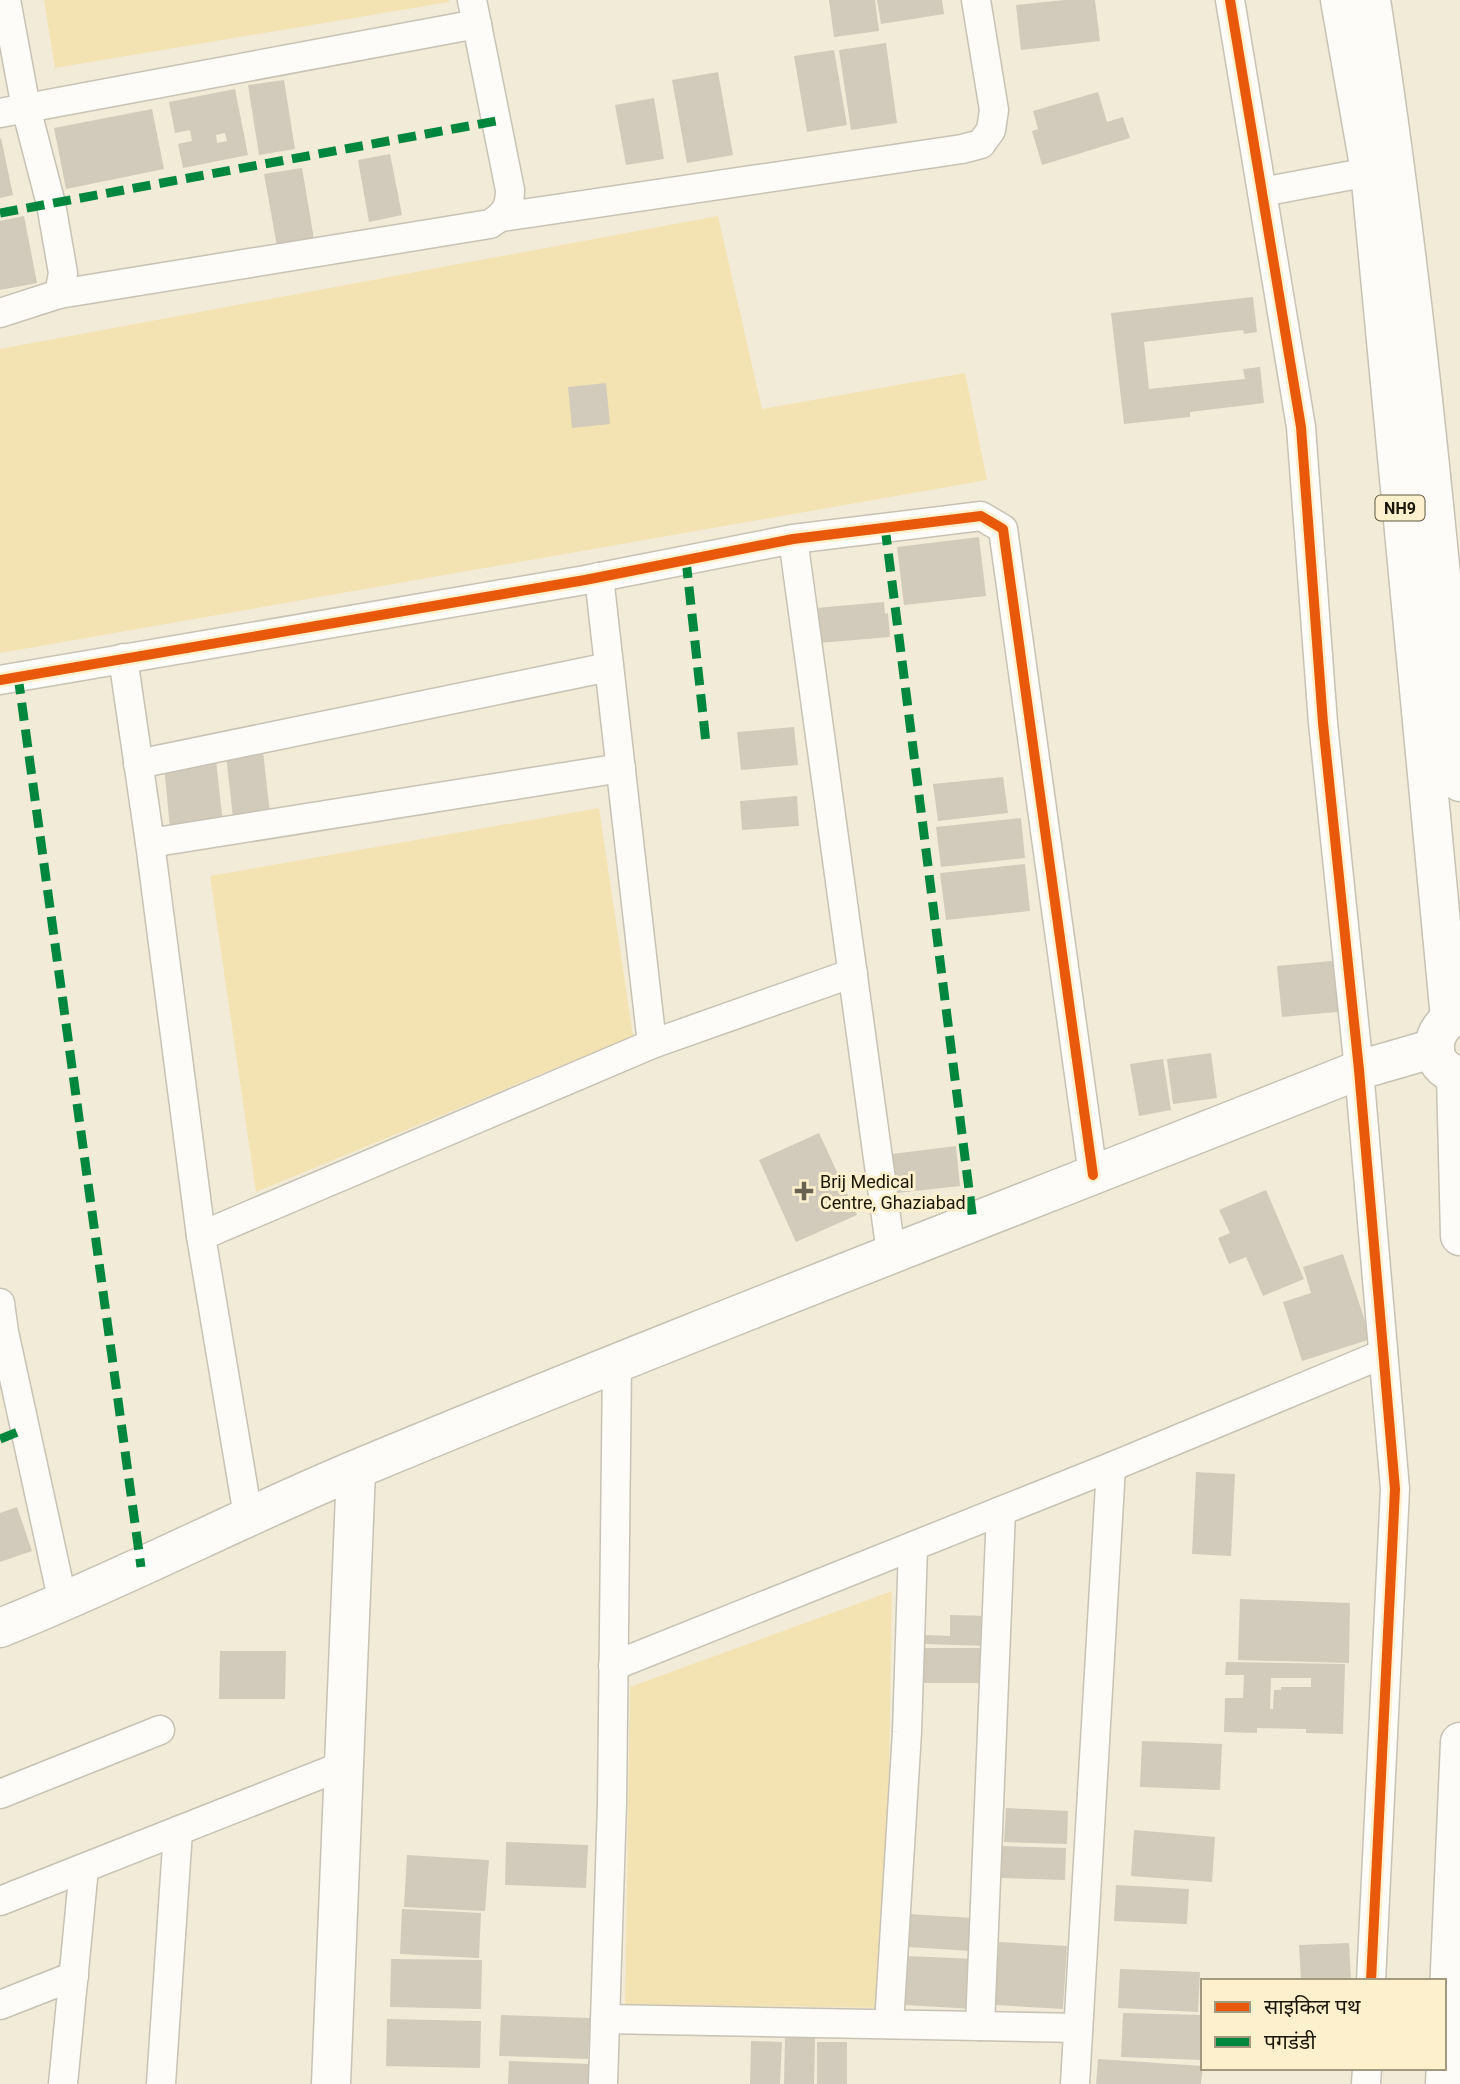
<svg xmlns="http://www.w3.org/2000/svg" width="1460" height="2084" font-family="Roboto,'Noto Sans Devanagari',sans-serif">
	<rect width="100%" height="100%" fill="#f2ebd8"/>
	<g fill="#f4e3b2">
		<polygon points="44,0 449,0 449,2 55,68"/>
		<polygon points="718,216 762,409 965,373 987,480 0,653 0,349"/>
		<polygon points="599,808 633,1036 256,1192 210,876"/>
		<polygon points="892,1591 885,2008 625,2004 630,1687"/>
	</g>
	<g fill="#d2cbbc" fill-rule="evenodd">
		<polygon points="829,0 875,0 879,31 834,37"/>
		<polygon points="877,0 942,0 944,14 881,24"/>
		<polygon points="1064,0 1095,0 1100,41 1021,50 1016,5"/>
		<polygon points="886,43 897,123 851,130 839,50"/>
		<polygon points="834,50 847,125 807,132 794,56"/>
		<polygon points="718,72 733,155 687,163 672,80"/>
		<polygon points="284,80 295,149 259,155 248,85"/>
		<path d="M235 89 248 155 183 168 178 144 192 141 190 130 175 133 169 102ZM225 133 227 141 217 143 216 135Z"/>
		<polygon points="1098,92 1107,122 1123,117 1130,138 1042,165 1032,131 1038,129 1033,111"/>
		<polygon points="654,98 664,159 626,165 615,105"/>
		<polygon points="152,109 164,169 66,189 54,128"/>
		<polygon points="1,138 13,195 0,198 0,139"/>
		<polygon points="390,154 402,215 369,222 358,160"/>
		<polygon points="302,168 314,239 277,246 264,174"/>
		<polygon points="24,216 37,283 0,290 0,221"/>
		<polygon points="1253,297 1257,332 1244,334 1243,330 1144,342 1149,389 1245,379 1243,369 1260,367 1264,403 1190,412 1190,417 1124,424 1111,313"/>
		<polygon points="606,383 610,424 572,428 568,387"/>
		<polygon points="979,537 986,596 904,605 897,547"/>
		<polygon points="884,602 885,614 888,613 890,637 819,643 816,608"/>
		<polygon points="794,727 798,765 741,770 737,732"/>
		<polygon points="263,751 270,814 233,818 226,755"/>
		<polygon points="216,760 223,824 170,829 164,765"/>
		<polygon points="1003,777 1008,813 938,821 933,784"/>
		<polygon points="797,796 799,826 742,830 740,801"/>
		<polygon points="1021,818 1025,858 941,867 936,827"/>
		<polygon points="1025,864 1030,911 946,920 940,873"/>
		<polygon points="1342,960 1347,1011 1282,1017 1277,966"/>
		<polygon points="1211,1053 1217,1098 1173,1104 1167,1059"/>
		<polygon points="1163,1059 1171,1110 1139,1116 1130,1064"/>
		<polygon points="819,1133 857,1215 796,1242 759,1160"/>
		<polygon points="956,1146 960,1186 897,1193 892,1154"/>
		<polygon points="1266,1190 1304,1279 1263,1296 1246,1257 1229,1264 1218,1238 1230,1233 1219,1210"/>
		<polygon points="1343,1254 1371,1339 1302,1361 1283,1302 1311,1293 1303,1267"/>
		<polygon points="1196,1472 1235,1474 1231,1556 1192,1554"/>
		<polygon points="17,1507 32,1551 0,1562 0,1513"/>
		<polygon points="1240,1599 1350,1603 1349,1663 1238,1660"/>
		<polygon points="950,1615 988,1616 987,1646 924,1644 925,1635 950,1636"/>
		<rect x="916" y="1648" width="66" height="35"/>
		<polygon points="220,1651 286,1651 285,1699 219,1699"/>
		<path d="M1226 1662 1345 1664 1343 1734 1306 1733V1729L1257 1728V1733L1224 1732 1225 1698H1243L1244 1675H1225ZM1271 1678H1311V1687H1281V1690H1274L1273 1709H1270Z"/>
		<polygon points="1142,1741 1222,1744 1220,1790 1140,1787"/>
		<polygon points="1006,1808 1068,1811 1067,1844 1004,1842"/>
		<polygon points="1134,1830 1215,1837 1212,1882 1131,1876"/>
		<polygon points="506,1842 588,1845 586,1888 505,1885"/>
		<polygon points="1001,1846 1066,1848 1065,1880 1000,1878"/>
		<polygon points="407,1855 489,1860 485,1911 404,1907"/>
		<polygon points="1116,1885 1189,1889 1187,1924 1114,1921"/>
		<polygon points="402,1909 481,1913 479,1958 400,1954"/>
		<polygon points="910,1914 973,1918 971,1951 908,1947"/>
		<polygon points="999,1942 1067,1946 1063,2009 995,2005"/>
		<polygon points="1349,1943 1351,1981 1301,1981 1299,1945"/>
		<polygon points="907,1956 976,1959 974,2009 905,2005"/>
		<polygon points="391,1959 482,1960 481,2009 390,2007"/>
		<polygon points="1120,1969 1200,1972 1198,2012 1118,2008"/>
		<polygon points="1123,2013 1203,2015 1203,2060 1121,2057"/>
		<polygon points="501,2015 590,2018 588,2059 499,2056"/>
		<polygon points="387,2019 481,2021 480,2068 386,2066"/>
		<polygon points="785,2037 815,2038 814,2084 784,2084"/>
		<polygon points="751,2041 782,2042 780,2084 750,2084"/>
		<rect x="817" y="2042" width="30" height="42"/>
		<polygon points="1098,2059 1203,2066 1201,2084 1096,2084"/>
		<polygon points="509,2061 590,2064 589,2084 508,2084"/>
	</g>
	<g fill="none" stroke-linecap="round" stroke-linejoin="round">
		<defs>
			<g id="street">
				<polyline points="1230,0 1301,427 1323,723 1359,1070 1395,1489 1371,1981"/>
				<polyline points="0,113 477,24"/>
				<polyline points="1262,192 1390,168"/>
				<polyline points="502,217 962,149 981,144 991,130 994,110 976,0"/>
				<path d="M59 294 490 224C505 215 510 207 510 190L472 0"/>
				<polyline points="0,313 59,294 63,273 51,204 26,108 6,0"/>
				<polyline points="793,539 891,1253"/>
				<polyline points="599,577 652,1044"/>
				<polyline points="123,658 150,843 201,1236 248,1516"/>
				<polyline points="0,680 585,580 793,539 981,516 1003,529 1093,1175"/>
				<polyline points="138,764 609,667"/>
				<polyline points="150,843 621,768"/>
				<polyline points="201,1236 652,1044 853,973"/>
				<polyline points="0,1303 4,1332 63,1603"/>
				<polyline points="613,1666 1111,1467 1383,1354"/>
				<polyline points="0,1794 160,1730"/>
				<polyline points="0,1901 342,1766"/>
				<polyline points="0,2005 74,1976"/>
				<polyline points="605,2019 1078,2028"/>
				<polyline points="889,2024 907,1732 913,1547"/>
				<polyline points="980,2026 1001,1511"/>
				<polyline points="63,2084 84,1868"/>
				<polyline points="161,2084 178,1831"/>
				<polyline points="603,2084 612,1803 617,1364"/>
				<polyline points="1075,2084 1111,1467"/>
				<polyline points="1366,2084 1367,2068"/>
			</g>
			<g id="secondary">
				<path d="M0 1628C121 1580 237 1519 357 1469 689 1331 1025 1203 1359 1070L1435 1048"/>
				<polyline points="331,2084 356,1470"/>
			</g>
			<g id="highway">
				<polyline points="1340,0 1370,171 1450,1018"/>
				<path d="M1371 0C1411 259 1437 521 1460 782"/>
				<path d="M1460 1014C1428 1026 1424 1067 1460 1076"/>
				<polyline points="1456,1075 1460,1236"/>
				<polyline points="1445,2084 1460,1742"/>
			</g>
		</defs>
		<use href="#street" stroke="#c7c2b3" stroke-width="31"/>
		<use href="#secondary" stroke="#c7c2b3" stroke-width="41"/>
		<use href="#highway" stroke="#c7c2b3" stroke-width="41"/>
		<use href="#street" stroke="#fdfcf9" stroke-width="28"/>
		<use href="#secondary" stroke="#fdfcf9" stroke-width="38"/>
		<use href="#highway" stroke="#fdfcf9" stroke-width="38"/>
		<g stroke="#00873e" stroke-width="9" stroke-dasharray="18 9" stroke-linecap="butt">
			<polyline points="0,213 496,121"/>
			<polyline points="885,527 973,1221"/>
			<polyline points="686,560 706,743"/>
			<polyline points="18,676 141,1567"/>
			<polyline points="0,1439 25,1429"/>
		</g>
		<defs>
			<g id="cycleway">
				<polyline points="1230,0 1301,427 1323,723 1359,1070 1395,1489 1371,1981"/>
				<polyline points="0,680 585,580 793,539 981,516 1003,529 1093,1175"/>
			</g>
		</defs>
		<use href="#cycleway" stroke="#fdf1cd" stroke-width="15"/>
		<use href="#cycleway" stroke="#e8590c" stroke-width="10"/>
	</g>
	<path fill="#666151" stroke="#fdf1cd" stroke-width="2.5" d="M800.5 1180.5h7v7h7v7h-7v7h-7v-7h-7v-7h7z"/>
	<g text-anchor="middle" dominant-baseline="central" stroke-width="6" stroke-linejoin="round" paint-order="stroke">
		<rect fill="#fdf1cd" stroke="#5e5844" stroke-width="2" x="1375.5" y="495.5" width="49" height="25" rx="5"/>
		<g font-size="16" font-weight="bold" fill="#1a1609">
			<text x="1400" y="508">NH9</text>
		</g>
		<g font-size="18" fill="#1a1609" stroke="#fdf1cd" text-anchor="start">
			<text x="820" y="1181">Brij Medical<tspan x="820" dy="21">Centre, Ghaziabad</tspan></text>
		</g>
	</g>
	<rect x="1201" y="1979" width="245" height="91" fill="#fdf1cd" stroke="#a2997f" stroke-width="2"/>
	<rect x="1215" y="2002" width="35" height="10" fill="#e8590c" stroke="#a2997f" stroke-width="2"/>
	<text x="1264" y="2014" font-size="21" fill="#1a1609">साइकिल पथ</text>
	<rect x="1215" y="2037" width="35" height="10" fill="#00873e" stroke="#a2997f" stroke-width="2"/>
	<text x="1264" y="2049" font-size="21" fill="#1a1609">पगडंडी</text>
</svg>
